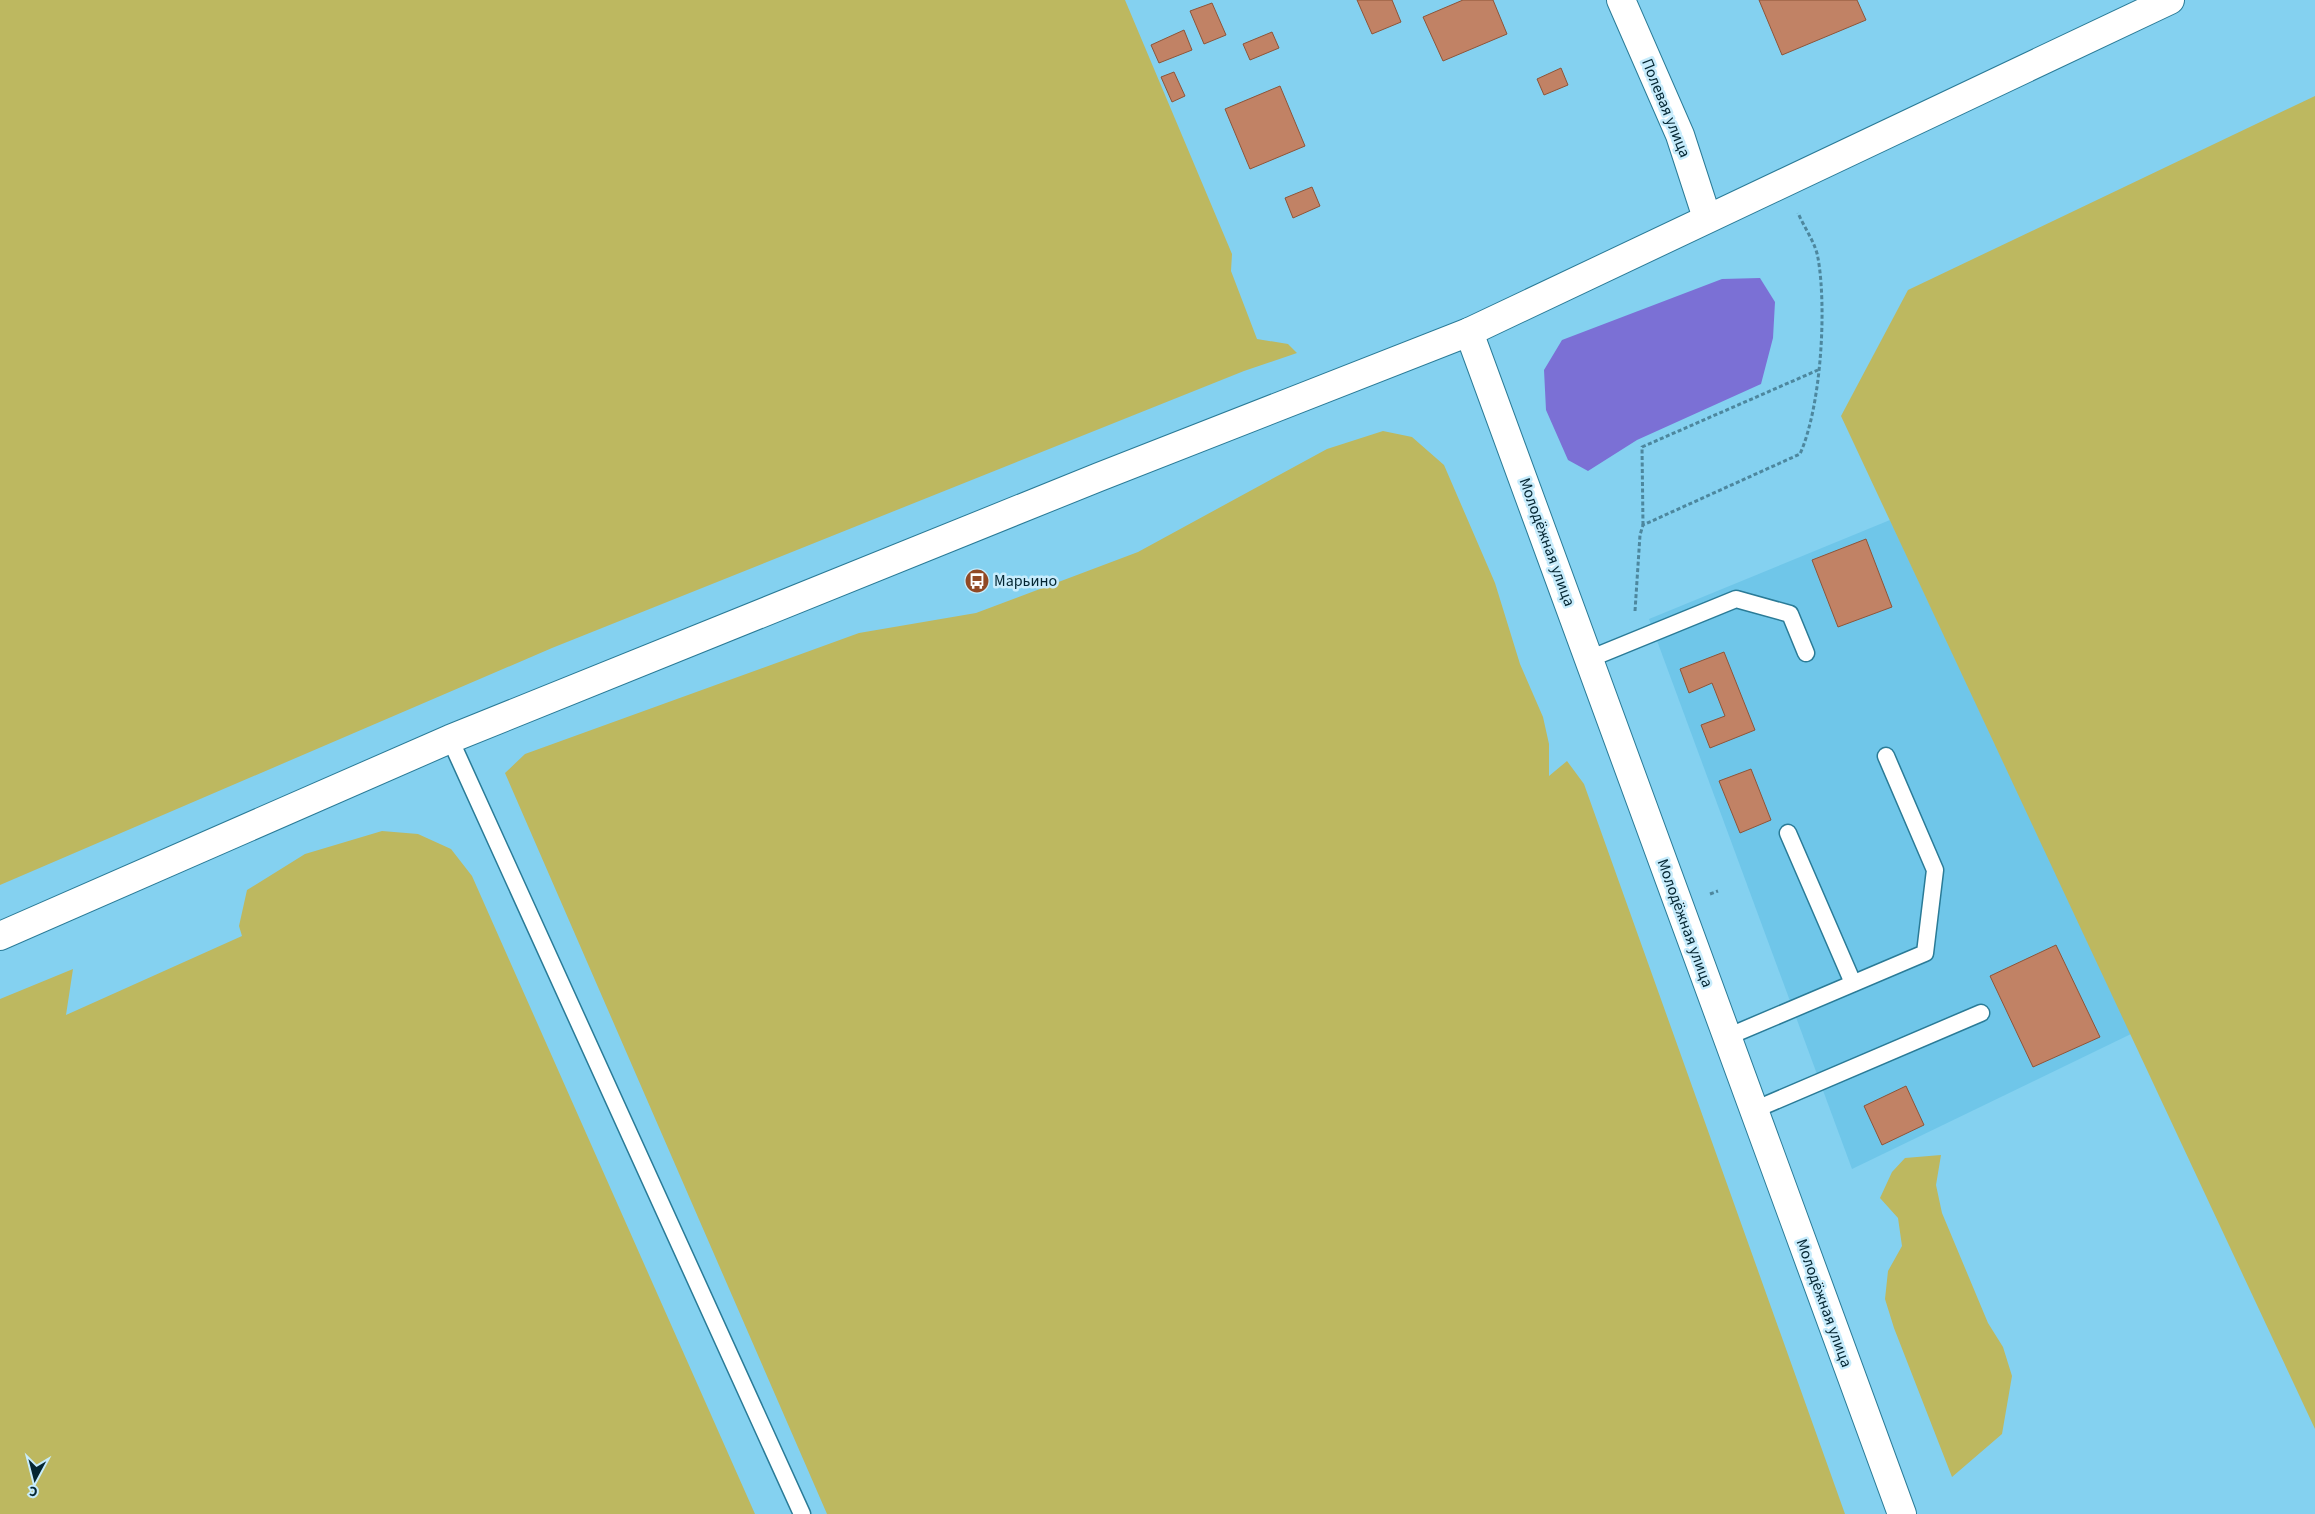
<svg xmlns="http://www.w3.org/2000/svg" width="2315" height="1514" font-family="'Source Sans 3',sans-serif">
	<rect width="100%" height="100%" fill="#84d1f0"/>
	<polygon fill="#6fc6e9" points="1890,520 2131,1034 1852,1169 1649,619"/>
	<g fill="#bdb860">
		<polygon points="0,0 1125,0 1232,254 1231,271 1257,339 1288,344 1297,353 1244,371 552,648 0,885"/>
		<polygon points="2315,96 2315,1429 1841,416 1908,290"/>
		<polygon points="1383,431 1412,437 1444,465 1495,583 1520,664 1543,717 1549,744 1549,776 1567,761 1584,784 1845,1514 827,1514 505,773 525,754 859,633 976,613 1138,552 1327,449"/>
		<polygon points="382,831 418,834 451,849 472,876 755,1514 0,1514 0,999 73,969 66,1015 242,936 239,926 247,890 305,854"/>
		<polygon points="1941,1155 1936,1185 1942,1213 1988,1323 2003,1347 2012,1376 2002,1434 1952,1477 1894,1328 1885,1299 1888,1271 1902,1246 1898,1218 1880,1198 1892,1172 1905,1158"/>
	</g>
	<polygon fill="#7b70d5" points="1760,278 1775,302 1773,338 1761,384 1637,440 1588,471 1568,460 1546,410 1544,370 1562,340 1722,279"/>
	<g fill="#c18265" stroke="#8e5438">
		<polygon points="1357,0 1392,0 1401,22 1372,34"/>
		<polygon points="1463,0 1493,0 1507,34 1443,61 1423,17"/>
		<polygon points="1759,0 1857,0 1866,20 1782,55"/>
		<polygon points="1212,3 1226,35 1204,44 1190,11"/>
		<polygon points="1184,30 1192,50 1159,63 1151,45"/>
		<polygon points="1272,32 1279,48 1250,60 1243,44"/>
		<polygon points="1561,68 1568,85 1544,95 1537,79"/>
		<polygon points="1174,72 1185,96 1172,102 1161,77"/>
		<polygon points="1280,86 1305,146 1250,169 1225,109"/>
		<polygon points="1312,187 1320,206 1293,218 1285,198"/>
		<polygon points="1866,539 1892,607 1838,627 1812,560"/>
		<polygon points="1724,652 1755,730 1710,748 1701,725 1725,716 1712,683 1689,693 1680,669"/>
		<polygon points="1751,769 1771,820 1740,833 1719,781"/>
		<polygon points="2056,945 2100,1037 2033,1067 1990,976"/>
		<polygon points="1906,1086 1924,1125 1882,1145 1864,1106"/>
	</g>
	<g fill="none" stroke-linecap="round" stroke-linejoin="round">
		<defs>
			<g id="service">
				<polyline points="1589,659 1736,599 1790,614 1806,653"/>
				<polyline points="450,739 802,1514"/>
				<polyline points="1788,833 1853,983"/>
				<polyline points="1727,1037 1925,953 1935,870 1886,756"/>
				<polyline points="1754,1110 1981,1013"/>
			</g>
			<polyline id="minor" points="1621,0 1680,135 1707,218"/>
			<g id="tertiary">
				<polyline points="1469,332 1902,1514"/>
				<polyline points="0,936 450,739 1099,477 1469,332 2170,0"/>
			</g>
		</defs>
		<use href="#service" stroke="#2a7b97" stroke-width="19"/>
		<use href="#minor" stroke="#2a7b97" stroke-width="30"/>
		<use href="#tertiary" stroke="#2a7b97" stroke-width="30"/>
		<g stroke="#4d879e" stroke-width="3" stroke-dasharray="4 2.5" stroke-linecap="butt">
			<polyline points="1643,525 1642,447 1818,370"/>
			<path d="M1635 611 1640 535 1643 525 1800 454C1821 407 1827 309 1818 258 1816 244 1804 227 1798 213"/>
			<polyline points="1710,894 1718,891"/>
		</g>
		<use href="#service" stroke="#fff" stroke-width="16"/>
		<use href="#minor" stroke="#fff" stroke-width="28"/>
		<use href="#tertiary" stroke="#fff" stroke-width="28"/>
	</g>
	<defs>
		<symbol id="bus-disc" viewBox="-11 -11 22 22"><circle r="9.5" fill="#914925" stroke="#c7ecfc"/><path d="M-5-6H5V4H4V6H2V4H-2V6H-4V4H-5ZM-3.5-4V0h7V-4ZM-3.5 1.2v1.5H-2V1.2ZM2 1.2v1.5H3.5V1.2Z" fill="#fff"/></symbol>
	</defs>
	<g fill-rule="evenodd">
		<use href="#bus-disc" x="963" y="567" width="28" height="28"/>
	</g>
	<g text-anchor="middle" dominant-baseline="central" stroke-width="5" stroke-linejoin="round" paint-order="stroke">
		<g font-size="16" fill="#042632" stroke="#c7ecfc">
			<text transform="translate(1666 108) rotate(68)">Полевая улица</text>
			<text transform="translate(1547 542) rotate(70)">Молодёжная улица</text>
			<text transform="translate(1685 923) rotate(70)">Молодёжная улица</text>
			<text transform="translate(1824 1303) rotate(70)">Молодёжная улица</text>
		</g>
		<g font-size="16" fill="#042632" stroke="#c7ecfc" text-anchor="start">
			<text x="994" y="581">Марьино</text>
		</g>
	</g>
	<g transform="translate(35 1479) rotate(187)" stroke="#c7ecfc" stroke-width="4" paint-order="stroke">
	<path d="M0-4L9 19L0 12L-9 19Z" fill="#042632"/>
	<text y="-8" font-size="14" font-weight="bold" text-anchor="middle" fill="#042632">С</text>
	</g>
</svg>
